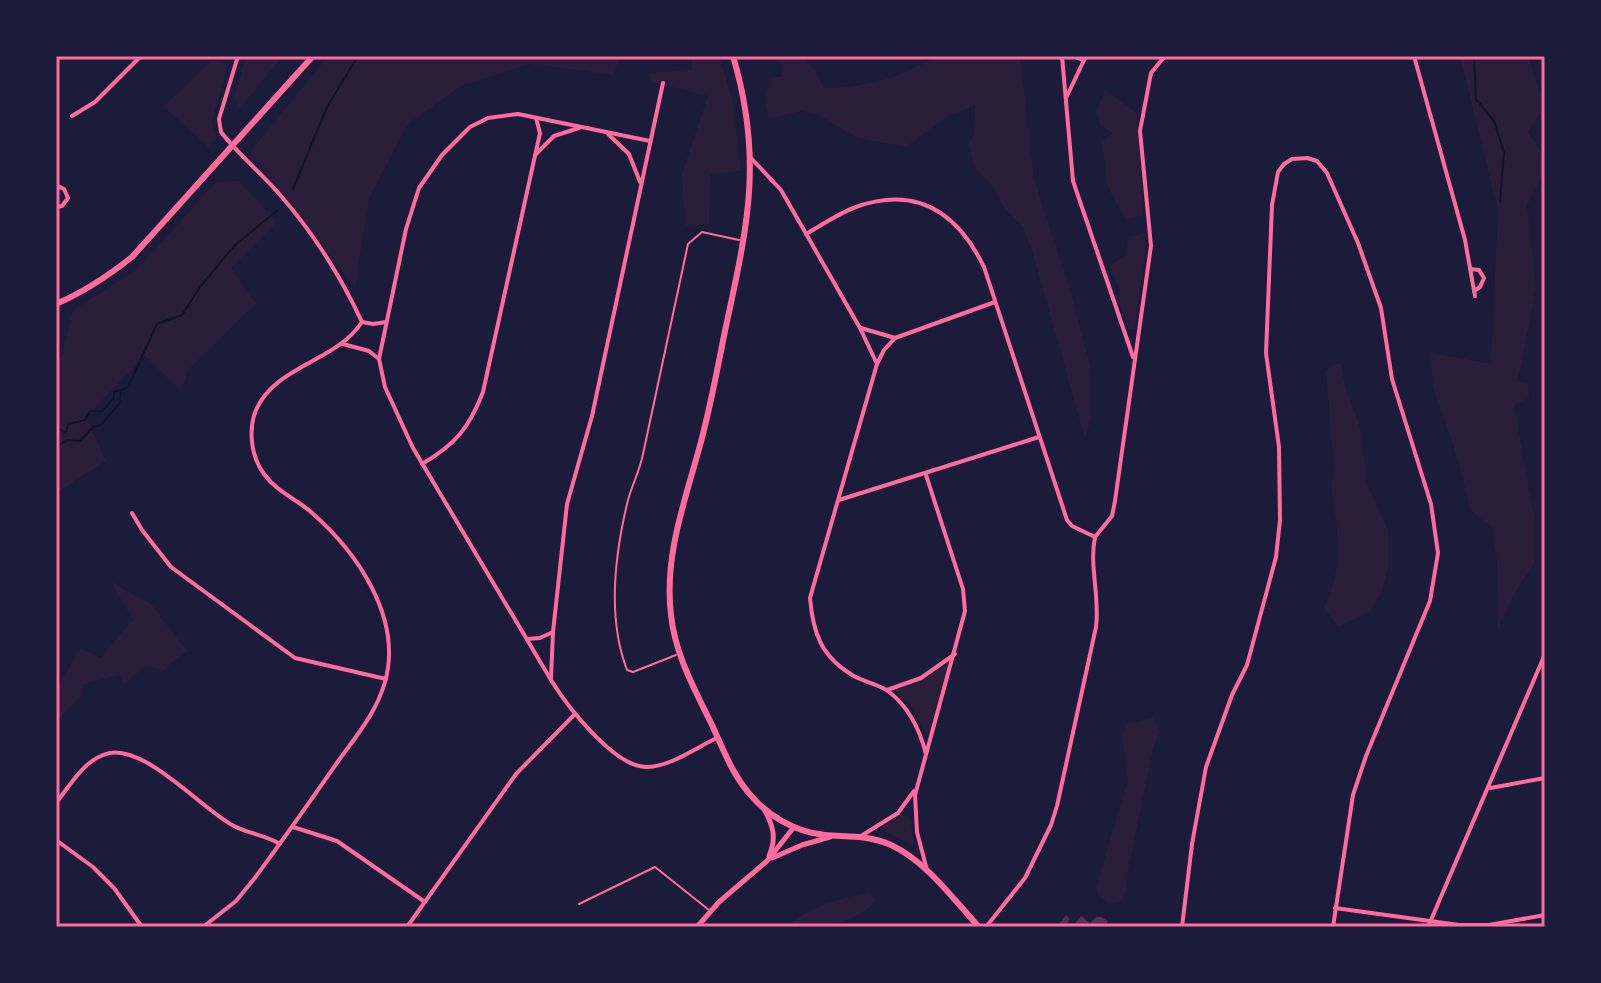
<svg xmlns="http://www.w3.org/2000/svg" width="1601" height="983" font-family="Overpass,sans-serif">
	<rect width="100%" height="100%" fill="#1b1b3a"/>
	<g fill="#2a1e3b">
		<polygon points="246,56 283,56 240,108 234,98"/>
		<polygon points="328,56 620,56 614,75 529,64 461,86 408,124 369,198 355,288 250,152"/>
		<polygon points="691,56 719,56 732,98 741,171 710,174 709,225 685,225 682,174 708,96 651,82 650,73 693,70"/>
		<polygon points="773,56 802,56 814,69 824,88 849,87 891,78 941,56 1020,56 1034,179 1068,282 1091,370 1091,418 1085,439 1034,257 1023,227 1005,209 993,187 974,167 969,144 974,134 975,106 949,115 906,147 858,138 819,115 801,111 769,119 765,105 769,78 783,76 782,65"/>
		<polygon points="1460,56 1528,56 1544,106 1528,132 1545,158 1545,170 1527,205 1536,288 1518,381 1528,384 1529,398 1514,406 1534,516 1534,563 1514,594 1498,629 1497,563 1492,527 1471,512 1458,460 1434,389 1429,352 1491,364 1498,210"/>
		<polygon points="212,60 228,65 212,122 216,139 208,147 164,107"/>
		<polygon points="1106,90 1137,113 1143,215 1126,220 1108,188 1102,141 1113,133 1101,126 1096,110"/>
		<polygon points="239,181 277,222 231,268 256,304 188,370 181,391 145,356 86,417 106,461 56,493 56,359 61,359 73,310 135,271 216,182"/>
		<polygon points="1144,233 1146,246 1135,329 1129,330 1118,300 1120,291 1109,265 1126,256 1128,237"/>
		<path d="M1335 364H1341L1344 382 1361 431 1367 484 1388 530V567L1382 592 1369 612 1338 627 1324 608C1335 584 1340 560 1337 533 1336 511 1328 492 1334 470L1326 371Z"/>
		<polygon points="110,581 152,605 187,651 163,670 145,666 124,685 119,675 81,685 83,695 56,721 56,690 80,648 101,658 133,619"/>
		<polygon points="949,663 927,737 913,709 894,689 924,681"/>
		<polygon points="1153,717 1160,731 1153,748 1129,865 1126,892 1121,901 1110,905 1097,894 1096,887 1128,780 1122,734 1127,723 1141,722"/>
		<polygon points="902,814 910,817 915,847 880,829"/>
		<path d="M870 892 877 901C846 928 824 927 785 927 811 907 838 898 870 892Z"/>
	</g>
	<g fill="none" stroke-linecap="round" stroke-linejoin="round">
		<g stroke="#12122b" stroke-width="2">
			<polyline points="1474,56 1476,99 1494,121 1504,152 1500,202"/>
			<polyline points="293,189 327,107 358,56"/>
			<polyline points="56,427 66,433 68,424 85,420 90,411 102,411 114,398 114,392 120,390"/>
			<polyline points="56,447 67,440 80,441 94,426 101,425 119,404 121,390 128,387 157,324 182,315 200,287 235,245 278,210"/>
		</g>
	</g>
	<polygon fill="#542f53" points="1066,915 1070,919 1067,923 1072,927 1081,916 1090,923 1096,917 1101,917 1107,920 1107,927 1062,927 1059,924"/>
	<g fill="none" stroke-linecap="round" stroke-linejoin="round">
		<g stroke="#ff6b9d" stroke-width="2">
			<path d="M676 655 633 672 627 670C607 618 615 553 628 500 632 485 640 470 643 454 658 384 673 314 688 244L702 232 739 240"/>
			<polyline points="579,904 655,867 709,910"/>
		</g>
		<g stroke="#ff6b9d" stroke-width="4">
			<path d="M238 56 219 119 221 132C239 155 262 174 281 196 314 234 341 277 362 322"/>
			<polyline points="1062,56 1073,181 1133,357"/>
			<polyline points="1073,56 1083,60"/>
			<polyline points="1414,56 1465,240 1475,296"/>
			<polyline points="1067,96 1086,56"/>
			<polyline points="72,116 95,102 141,56"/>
			<polyline points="608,134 629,154 640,182"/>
			<path d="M650 141 518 114 488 118 470 127 442 155 419 188 406 229 379 359 385 387 413 448 551 680C567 706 615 768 647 767 670 767 697 747 717 738"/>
			<polyline points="536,154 554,136 579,128"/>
			<path d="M751 158 781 190 860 328 877 364 810 598C813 633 821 657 854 676 864 682 878 684 888 691 909 707 920 730 926 754"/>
			<polyline points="56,185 64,189 68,198 62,206 56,207"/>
			<path d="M806 234C822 225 839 213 856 207 918 185 958 214 984 267L1067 520 1072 526 1095 537"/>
			<polyline points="1470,269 1479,270 1484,278 1480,287 1474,291"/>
			<polyline points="362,322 373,324 386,322"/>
			<polyline points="861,328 895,338 995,302"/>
			<polyline points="343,344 369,351 379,359"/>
			<polyline points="877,364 884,350 895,338"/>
			<path d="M422 464C456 444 469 428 483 392L540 133 536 118"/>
			<polyline points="926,475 963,589 965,611 915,795 917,832 927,870"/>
			<polyline points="839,500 1039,437"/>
			<polyline points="132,513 142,530 171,567 295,658 386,679"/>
			<polyline points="1095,537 1112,516 1115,501 1151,246 1140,131 1151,73 1165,56"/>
			<polyline points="527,639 540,638 553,632"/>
			<polyline points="551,678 553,632 567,504 592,416 663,83"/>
			<polyline points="887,690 921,678 955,654"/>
			<polyline points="1490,788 1545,778"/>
			<path d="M56 803C69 787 82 763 103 755 140 738 202 810 234 826 249 834 266 835 280 844"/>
			<polyline points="293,827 337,841 425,902"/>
			<polyline points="861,836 898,813 914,791"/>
			<polyline points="56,840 93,867 114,888 142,927"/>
			<polyline points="1335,908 1459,925 1489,925 1545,915"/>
			<path d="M203 927 236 901 254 879C283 840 311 800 339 760 357 735 376 713 385 682 403 618 357 552 311 512 296 499 276 491 264 474 251 457 248 429 256 410 276 365 336 362 362 322"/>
			<polyline points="407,927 516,774 575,714"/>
			<path d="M986 927 1025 878 1051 825 1057 806 1096 627C1100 597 1089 566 1095 537"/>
			<polyline points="1182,927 1192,844 1206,767 1232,695 1247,665 1276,557 1280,520 1279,447 1266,353 1272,205 1278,172 1284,164 1292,159 1307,158 1317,161 1327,173 1358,243 1381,308 1392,379 1431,504 1438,553 1430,601 1366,756 1353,795 1333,927"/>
			<polyline points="1428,927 1545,654"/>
		</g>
		<g stroke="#ff6b9d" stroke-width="5">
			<path d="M764 809C773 825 777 838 769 856"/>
			<polyline points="772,858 802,845 830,837"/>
			<polyline points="697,927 719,902 767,861 794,827"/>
		</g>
		<g stroke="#ff6b9d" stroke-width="6">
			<path d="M733 56C764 161 747 228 725 331 717 370 710 410 699 449 684 504 664 557 671 615 675 654 694 688 711 723 722 746 731 772 748 792 767 816 795 832 825 835 848 837 869 835 891 845 926 861 953 899 979 927"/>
			<path d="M56 304C84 292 108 276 132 257L313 56"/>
		</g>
	</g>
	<rect width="1601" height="983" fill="none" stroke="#1b1b3a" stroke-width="116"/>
	<rect x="58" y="58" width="1485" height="867" fill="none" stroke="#ff6b9d" stroke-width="3"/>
</svg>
